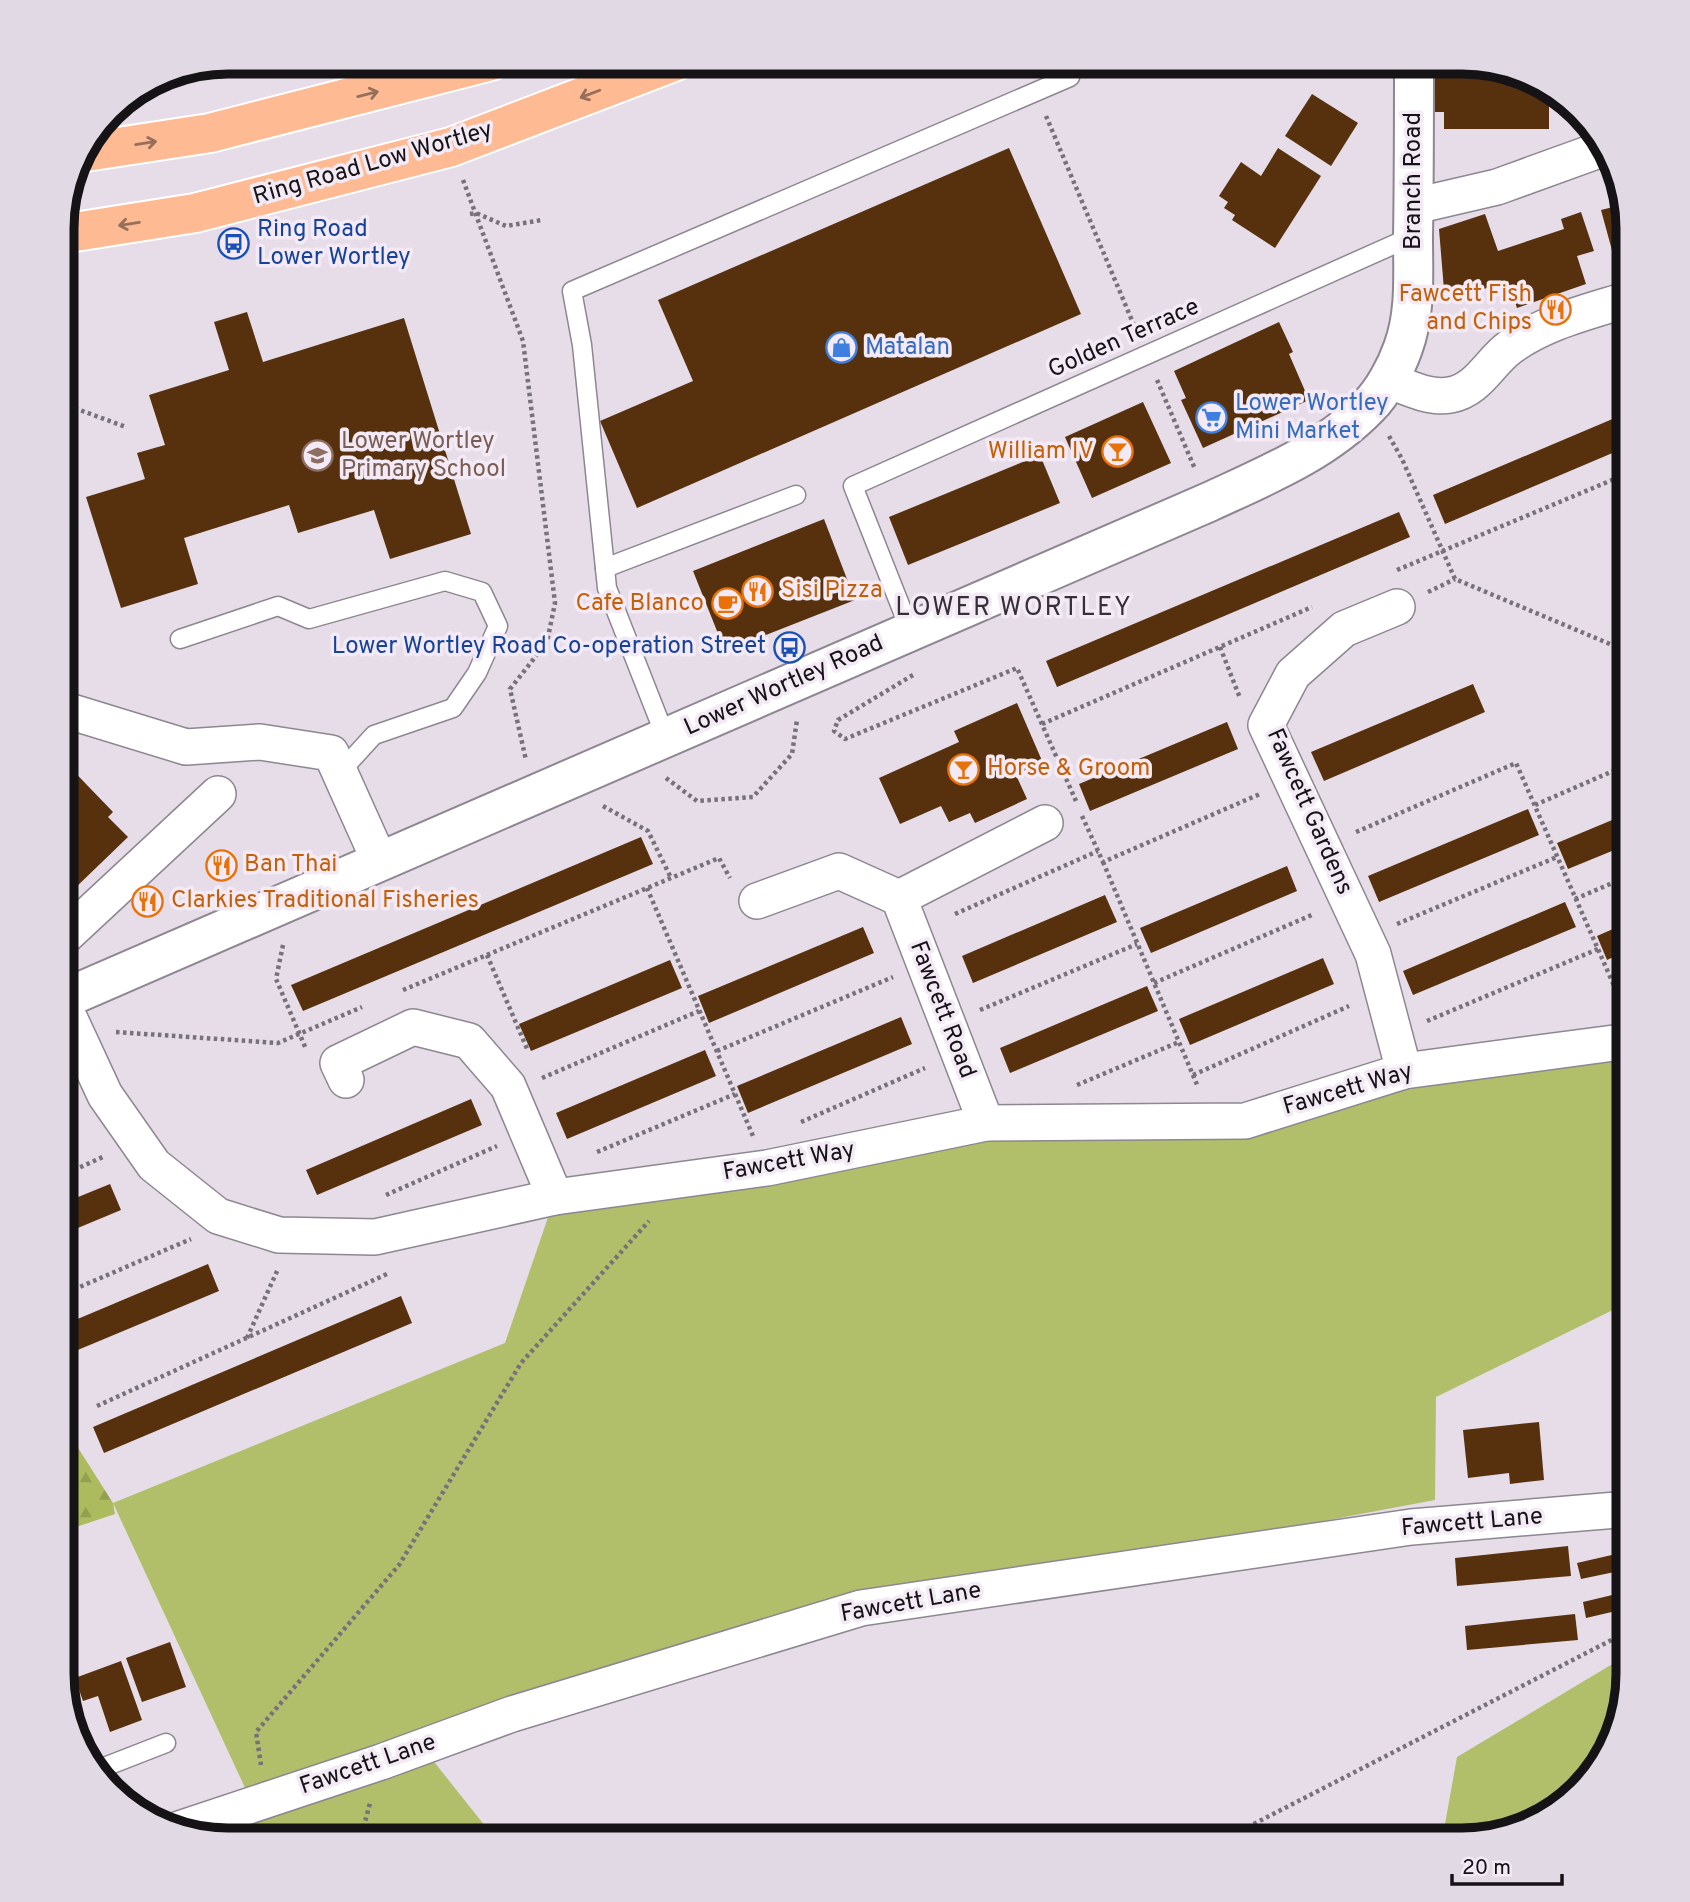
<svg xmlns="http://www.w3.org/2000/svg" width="1690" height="1902" font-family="Overpass,sans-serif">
	<defs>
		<pattern id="forest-firs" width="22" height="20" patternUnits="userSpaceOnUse" patternTransform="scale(1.75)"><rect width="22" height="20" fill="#acbb5d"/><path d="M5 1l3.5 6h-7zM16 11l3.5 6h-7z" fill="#93a050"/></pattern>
	</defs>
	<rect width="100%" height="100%" fill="#e6dde9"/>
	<g fill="#b1bf6a">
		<polygon points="1629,1041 1629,1302 1436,1397 1435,1500 861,1608 423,1748 497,1841 227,1841 179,1829 253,1805 113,1503 505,1343 555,1197 986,1123 1212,1121"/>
		<polygon points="1629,1654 1629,1675 1611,1748 1563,1807 1463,1841 1442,1841 1457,1757"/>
	</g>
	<polygon fill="url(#forest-firs)" points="61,1421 113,1503 115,1514 61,1532"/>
	<g fill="#57310d">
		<polygon points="1435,62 1473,62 1536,79 1549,89 1549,129 1444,129 1444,112 1435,112"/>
		<polygon points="1312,94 1358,123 1331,166 1285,136"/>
		<polygon points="1009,148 1081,314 637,508 600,421 693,381 658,300"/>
		<polygon points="1278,148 1321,176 1275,248 1232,220 1235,215 1224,208 1228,202 1219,196 1241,162 1261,176"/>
		<polygon points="1621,205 1629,227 1629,261 1616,265 1601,210"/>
		<polygon points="1581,212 1594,251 1577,256 1586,284 1517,308 1508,281 1445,302 1439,229 1485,214 1498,251 1564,229 1561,219"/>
		<polygon points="247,312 263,362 404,318 471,534 390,559 374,510 298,533 289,505 184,538 198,584 121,608 86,497 145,479 137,453 165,445 149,395 229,370 214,322"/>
		<polygon points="1279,322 1293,352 1289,354 1309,400 1203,448 1181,400 1186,398 1174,371"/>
		<polygon points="1143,402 1171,463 1092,498 1065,437"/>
		<polygon points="1629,412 1629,446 1445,524 1433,495"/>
		<polygon points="1040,455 1060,503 908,565 889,517"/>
		<polygon points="1399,512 1410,537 1057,687 1046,661"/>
		<polygon points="824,519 855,600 725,651 693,571"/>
		<polygon points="1473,684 1485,712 1324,781 1311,752"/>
		<polygon points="1017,703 1043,763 1016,775 1027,799 975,823 970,813 949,822 941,806 900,824 879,778 959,742 954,731"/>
		<polygon points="1227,722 1238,749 1090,811 1079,784"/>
		<polygon points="61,758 113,812 108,817 128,837 72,891 61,880"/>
		<polygon points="1528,809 1539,835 1379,902 1368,876"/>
		<polygon points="1629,813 1629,844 1568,869 1557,843"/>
		<polygon points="641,837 653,864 303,1011 291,985"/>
		<polygon points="1287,866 1297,891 1151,953 1140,928"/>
		<polygon points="1105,895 1117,922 973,983 962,956"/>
		<polygon points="1565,902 1576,927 1413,995 1403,971"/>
		<polygon points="1629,922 1629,950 1607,960 1597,936"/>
		<polygon points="863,927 874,953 709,1023 698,996"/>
		<polygon points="1323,958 1334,984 1190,1045 1179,1019"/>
		<polygon points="670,960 682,988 531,1051 519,1024"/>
		<polygon points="1147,986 1158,1011 1010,1073 1000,1048"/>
		<polygon points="901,1017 912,1044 748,1113 737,1086"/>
		<polygon points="705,1050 716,1076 567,1139 556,1113"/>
		<polygon points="471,1099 482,1125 317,1195 306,1170"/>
		<polygon points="110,1184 121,1210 61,1235 61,1204"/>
		<polygon points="208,1264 219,1291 61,1357 61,1326"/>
		<polygon points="401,1296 412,1323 104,1453 93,1427"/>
		<polygon points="1539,1422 1544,1480 1510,1484 1509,1473 1468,1478 1463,1430"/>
		<polygon points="1568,1546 1571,1576 1457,1586 1455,1558"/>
		<polygon points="1629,1551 1629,1569 1581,1579 1577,1563"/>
		<polygon points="1629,1591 1629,1608 1586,1618 1583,1602"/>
		<polygon points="1575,1614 1578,1640 1467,1650 1465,1626"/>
		<polygon points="170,1642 186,1687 142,1702 126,1658"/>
		<polygon points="121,1661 142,1720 110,1732 98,1696 83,1701 75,1678"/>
		<polygon points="69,1685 87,1734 82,1736 65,1686"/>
		<polygon points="969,1833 977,1834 984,1841 938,1841"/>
	</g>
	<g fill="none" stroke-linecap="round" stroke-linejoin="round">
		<defs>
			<g id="lane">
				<polyline points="605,568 796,495"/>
				<polyline points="910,630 853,486 1413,236"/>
				<polyline points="180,639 278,606 309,619 445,581 482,592 498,626 477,673 453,708 374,735 341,771"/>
				<polyline points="666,738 607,588 582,345 572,291 1070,77"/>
				<polyline points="94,1771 166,1743"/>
			</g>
			<g id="street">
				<polyline points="1415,206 1497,187 1602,149"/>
				<path d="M1388 380C1406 387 1430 399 1450 395 1478 390 1489 363 1509 348 1544 322 1588 312 1629 299"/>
				<polyline points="1397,607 1344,629 1293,674 1266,725 1373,954 1404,1071"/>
				<polyline points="62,709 186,747 260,742 331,753 380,862"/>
				<polyline points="899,898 1045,823"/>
				<polyline points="757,901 839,871 899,898 986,1123"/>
				<polyline points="61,940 218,794"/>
				<polyline points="61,1000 105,1095 154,1165 218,1216 279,1235 375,1237 555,1197 767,1168 986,1123 1245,1121 1404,1071 1629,1041"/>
				<polyline points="346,1080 338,1063 413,1027 469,1041 508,1086 555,1197"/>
				<polyline points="179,1829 381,1762 512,1714 861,1608 1411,1527 1629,1509"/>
			</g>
			<path id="secondary" d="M61 1000 1209 502C1265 476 1323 453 1368 407 1383 392 1396 368 1403 348 1416 313 1413 274 1413 237 1414 179 1414 120 1414 62"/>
			<g id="highway">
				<polyline points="79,153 210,133 491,61"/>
				<polyline points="62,234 195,213 451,147 676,61"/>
			</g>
		</defs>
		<use href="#lane" stroke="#8e8691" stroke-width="21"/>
		<use href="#street" stroke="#8e8691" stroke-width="38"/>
		<use href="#secondary" stroke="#8e8691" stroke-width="42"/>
		<use href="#highway" stroke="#fff" stroke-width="42"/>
		<g stroke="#777179" stroke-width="4.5" stroke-dasharray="3.5 3.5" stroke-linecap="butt">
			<polyline points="1046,116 1136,330"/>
			<polyline points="463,180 523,341 555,603 547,642 510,689 526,760"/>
			<polyline points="470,214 476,213 506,226 542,220"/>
			<polyline points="1157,380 1195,469"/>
			<polyline points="62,416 77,409 126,427"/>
			<polyline points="1389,436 1402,459 1455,579 1629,652"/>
			<polyline points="1397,570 1629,473"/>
			<polyline points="1428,592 1455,579"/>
			<polyline points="1220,647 1240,698"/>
			<polyline points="913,675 838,720 834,731 845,739 1017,668 1076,801"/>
			<polyline points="1042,724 1312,607"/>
			<polyline points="666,778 697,801 753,797 792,754 797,720"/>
			<polyline points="1535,805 1629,764"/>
			<polyline points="603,806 648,831 671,878"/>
			<polyline points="1082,816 1103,862 1260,794"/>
			<polyline points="1356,832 1516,763 1623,1006"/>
			<polyline points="1103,862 1198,1087"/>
			<polyline points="647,888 753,1136"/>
			<polyline points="1575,899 1629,876"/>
			<polyline points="955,914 1098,851"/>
			<polyline points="1397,924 1557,857"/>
			<polyline points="283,945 276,979 306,1049"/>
			<polyline points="487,955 528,1051"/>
			<polyline points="1154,983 1314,914"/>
			<polyline points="1614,987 1629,981"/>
			<polyline points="403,990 719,858 730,878"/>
			<polyline points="980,1010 1137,944"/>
			<polyline points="1427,1021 1598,949"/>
			<polyline points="116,1032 278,1043 362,1007"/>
			<polyline points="717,1051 893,977"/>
			<polyline points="1193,1075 1349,1006"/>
			<polyline points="542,1078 699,1011"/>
			<polyline points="1077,1085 1179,1042"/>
			<polyline points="801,1122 925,1068"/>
			<polyline points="597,1152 735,1094"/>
			<polyline points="61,1176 105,1156"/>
			<polyline points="386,1195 497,1146"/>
			<polyline points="61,1295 191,1239"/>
			<polyline points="247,1338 278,1269"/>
			<polyline points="97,1406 387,1274"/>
			<polyline points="261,1765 256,1732 399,1565 521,1363 649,1221"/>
			<polyline points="360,1841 370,1803"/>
			<polyline points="1232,1841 1242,1830 1629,1631"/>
		</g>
		<use href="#lane" stroke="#fff" stroke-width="18"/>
		<use href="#street" stroke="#fff" stroke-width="35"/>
		<use href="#secondary" stroke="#fff" stroke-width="38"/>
		<use href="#highway" stroke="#feba93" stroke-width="38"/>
	</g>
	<defs><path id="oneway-shaft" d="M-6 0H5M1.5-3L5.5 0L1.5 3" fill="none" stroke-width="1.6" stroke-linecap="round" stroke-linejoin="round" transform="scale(1.75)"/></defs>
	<g stroke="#966f5b">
		<use href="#oneway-shaft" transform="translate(368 94) rotate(-14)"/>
		<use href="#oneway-shaft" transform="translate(590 94) rotate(159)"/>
		<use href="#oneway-shaft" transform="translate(146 143) rotate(-9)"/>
		<use href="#oneway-shaft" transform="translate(129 224) rotate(171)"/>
	</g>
	<defs>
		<symbol id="bus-ring" viewBox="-11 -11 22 22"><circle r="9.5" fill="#f3eaf6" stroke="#1a4fb4" stroke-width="1.5"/><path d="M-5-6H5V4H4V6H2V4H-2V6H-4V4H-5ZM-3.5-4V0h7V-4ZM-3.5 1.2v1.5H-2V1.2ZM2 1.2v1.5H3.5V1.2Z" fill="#1a4fb4"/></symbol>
		<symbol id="restaurant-ring" viewBox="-11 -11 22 22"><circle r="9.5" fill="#f3eaf6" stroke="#e8710a" stroke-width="1.5"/><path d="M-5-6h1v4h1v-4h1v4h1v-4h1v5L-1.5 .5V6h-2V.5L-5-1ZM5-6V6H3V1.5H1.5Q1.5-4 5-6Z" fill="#e8710a"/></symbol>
		<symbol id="shop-ring" viewBox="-11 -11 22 22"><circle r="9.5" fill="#f3eaf6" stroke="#3f7fe0" stroke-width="1.5"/><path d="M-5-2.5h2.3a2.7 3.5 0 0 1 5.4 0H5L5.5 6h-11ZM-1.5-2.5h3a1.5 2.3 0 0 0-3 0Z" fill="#3f7fe0"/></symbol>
		<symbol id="supermarket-ring" viewBox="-11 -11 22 22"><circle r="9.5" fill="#f3eaf6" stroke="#3f7fe0" stroke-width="1.5"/><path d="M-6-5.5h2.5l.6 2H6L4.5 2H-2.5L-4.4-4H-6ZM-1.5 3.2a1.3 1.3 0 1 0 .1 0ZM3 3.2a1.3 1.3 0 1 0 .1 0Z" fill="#3f7fe0"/></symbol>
		<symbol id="bar-ring" viewBox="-11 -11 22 22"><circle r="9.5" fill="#f3eaf6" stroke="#e8710a" stroke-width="1.5"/><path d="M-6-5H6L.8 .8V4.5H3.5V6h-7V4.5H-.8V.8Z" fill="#e8710a"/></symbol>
		<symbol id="school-ring" viewBox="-11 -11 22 22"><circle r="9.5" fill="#f3eaf6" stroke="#8d6e63" stroke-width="1.5"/><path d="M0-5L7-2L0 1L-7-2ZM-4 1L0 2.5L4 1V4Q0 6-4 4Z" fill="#8d6e63"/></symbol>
		<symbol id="cafe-ring" viewBox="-11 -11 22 22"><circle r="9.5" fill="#f3eaf6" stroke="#e8710a" stroke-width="1.5"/><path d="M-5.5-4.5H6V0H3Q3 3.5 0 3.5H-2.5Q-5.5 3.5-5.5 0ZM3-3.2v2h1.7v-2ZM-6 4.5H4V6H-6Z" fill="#e8710a"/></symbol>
	</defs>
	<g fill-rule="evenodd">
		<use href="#bus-ring" x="216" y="226" width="35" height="35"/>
		<use href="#restaurant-ring" x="1538" y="292" width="35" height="35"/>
		<use href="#shop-ring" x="824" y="330" width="35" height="35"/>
		<use href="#supermarket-ring" x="1194" y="400" width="35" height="35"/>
		<use href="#bar-ring" x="1100" y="434" width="35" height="35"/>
		<use href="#school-ring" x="300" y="438" width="35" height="35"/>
		<use href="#restaurant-ring" x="740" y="574" width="35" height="35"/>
		<use href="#cafe-ring" x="710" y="586" width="35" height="35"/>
		<use href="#bus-ring" x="772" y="630" width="35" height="35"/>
		<use href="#bar-ring" x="946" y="752" width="35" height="35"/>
		<use href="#restaurant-ring" x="204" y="848" width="35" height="35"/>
		<use href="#restaurant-ring" x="130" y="884" width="35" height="35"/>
	</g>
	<g text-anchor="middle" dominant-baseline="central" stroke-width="7" stroke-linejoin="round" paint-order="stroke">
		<g font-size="24" fill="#161317" stroke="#f3eaf6">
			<text transform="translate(373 164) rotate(-16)">Ring Road Low Wortley</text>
			<text transform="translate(1414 181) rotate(-90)">Branch Road</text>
			<text transform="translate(1124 339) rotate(-24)">Golden Terrace</text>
			<text transform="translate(784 686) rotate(-24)">Lower Wortley Road</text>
			<text transform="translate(1309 812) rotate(66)">Fawcett Gardens</text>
			<text transform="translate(942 1010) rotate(69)">Fawcett Road</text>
			<text transform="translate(1348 1090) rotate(-16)">Fawcett Way</text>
			<text transform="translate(789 1162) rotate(-10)">Fawcett Way</text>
			<text transform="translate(1472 1523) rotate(-5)">Fawcett Lane</text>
			<text transform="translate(911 1603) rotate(-10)">Fawcett Lane</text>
			<text transform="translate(368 1765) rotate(-19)">Fawcett Lane</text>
		</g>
		<g font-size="24" fill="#164399" stroke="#f3eaf6" text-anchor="start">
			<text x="257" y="230">Ring Road<tspan x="257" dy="28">Lower Wortley</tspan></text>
			<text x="766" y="647" text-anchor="end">Lower Wortley Road Co-operation Street</text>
		</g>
		<g font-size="24" fill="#c56008" stroke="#f3eaf6" text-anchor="start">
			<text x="1532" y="295" text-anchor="end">Fawcett Fish<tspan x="1532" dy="28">and Chips</tspan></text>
			<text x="1094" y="452" text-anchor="end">William IV</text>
			<text x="781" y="591">Sisi Pizza</text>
			<text x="704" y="604" text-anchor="end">Cafe Blanco</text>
			<text x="987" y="769">Horse &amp; Groom</text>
			<text x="244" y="865">Ban Thai</text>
			<text x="171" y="901">Clarkies Traditional Fisheries</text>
		</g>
		<g font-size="24" fill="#366cbe" stroke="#f3eaf6" text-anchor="start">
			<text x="865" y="348">Matalan</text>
			<text x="1235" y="404">Lower Wortley<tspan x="1235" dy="28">Mini Market</tspan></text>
		</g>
		<g font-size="24" fill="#785e54" stroke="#f3eaf6" text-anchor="start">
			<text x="341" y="442">Lower Wortley<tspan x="341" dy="28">Primary School</tspan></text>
		</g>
		<g font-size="26" letter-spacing="2" fill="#352f38" stroke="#f3eaf6">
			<text x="1014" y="608">LOWER WORTLEY</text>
		</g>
	</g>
	<path d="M0 0H1690V1902H0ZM228 74H1462A154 154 0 0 1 1616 228V1674A154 154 0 0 1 1462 1828H228A154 154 0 0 1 74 1674V228A154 154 0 0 1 228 74Z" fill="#e1d9e4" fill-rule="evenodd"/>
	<path fill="none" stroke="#161317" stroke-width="9" d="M228 74H1462A154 154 0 0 1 1616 228V1674A154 154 0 0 1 1462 1828H228A154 154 0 0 1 74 1674V228A154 154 0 0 1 228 74Z"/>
	<path d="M1452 1874v10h110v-10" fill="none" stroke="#161317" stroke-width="3.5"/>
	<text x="1462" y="1874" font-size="21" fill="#161317" stroke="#f3eaf6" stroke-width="5" paint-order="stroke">20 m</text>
</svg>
